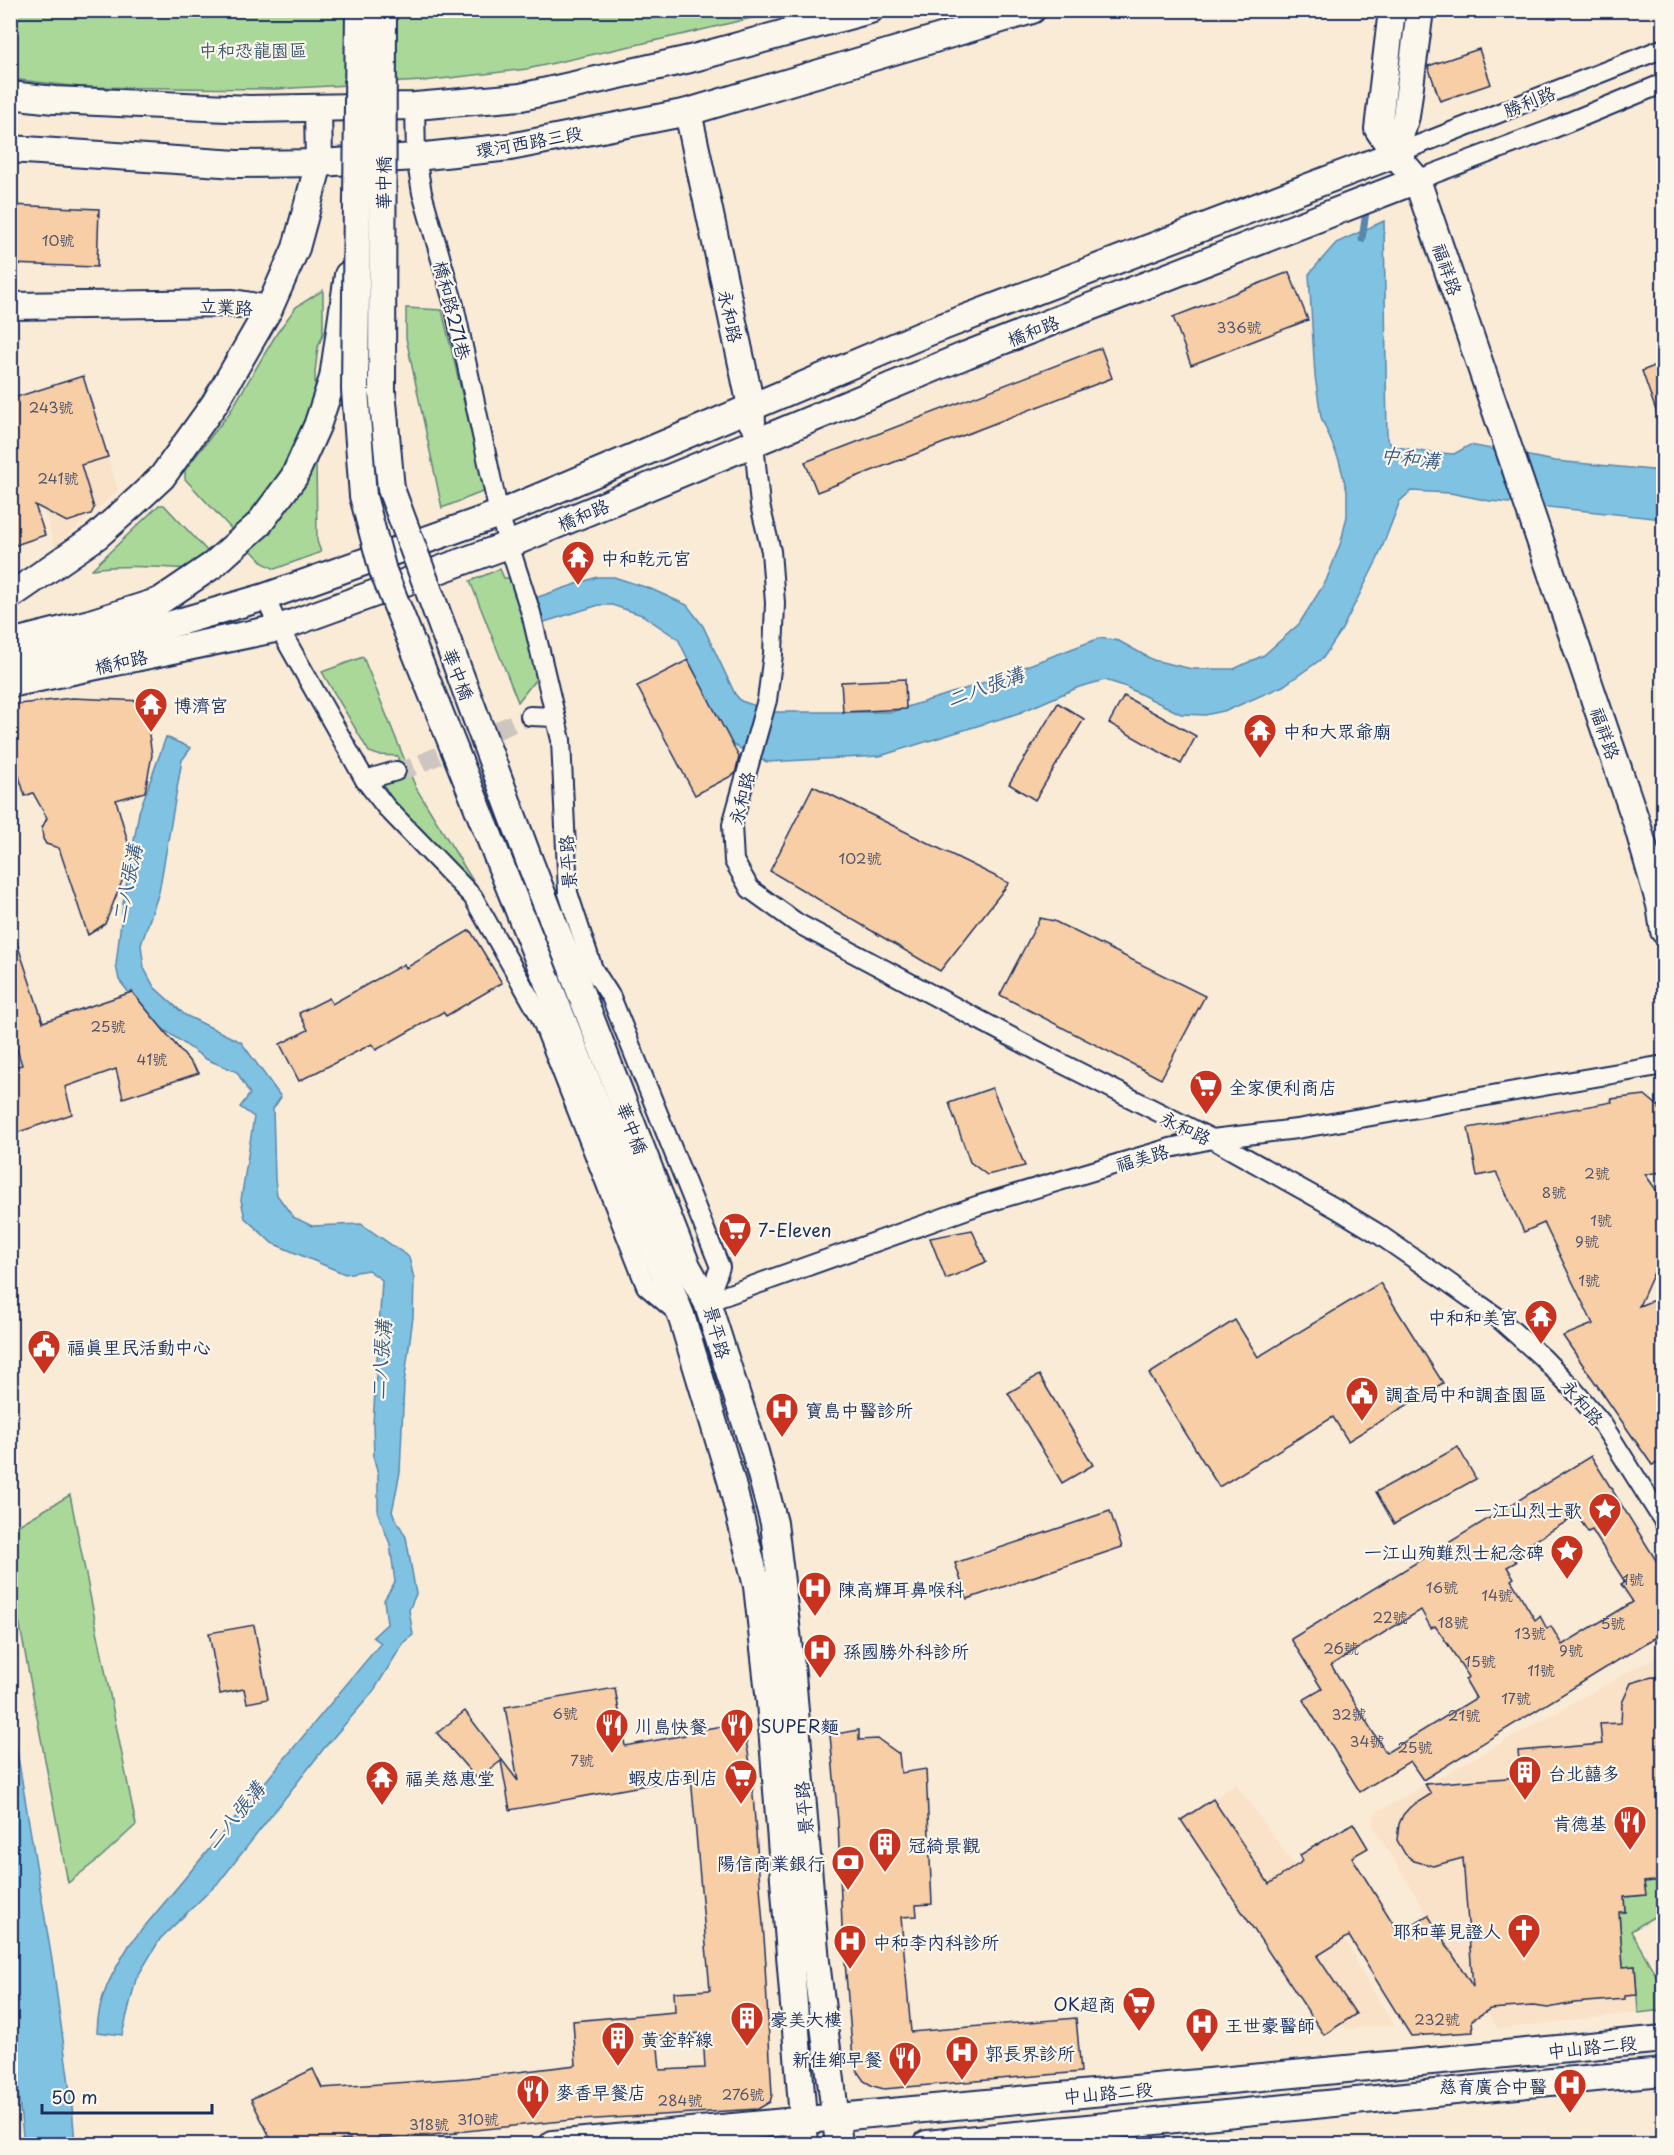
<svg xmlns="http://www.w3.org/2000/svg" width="1674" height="2155" font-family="'Playpen Sans','LXGW WenKai TC',sans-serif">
	<rect width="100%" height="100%" fill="#faebd7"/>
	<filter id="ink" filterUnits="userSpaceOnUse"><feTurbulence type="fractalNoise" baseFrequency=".0167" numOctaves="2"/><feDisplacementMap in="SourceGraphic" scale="12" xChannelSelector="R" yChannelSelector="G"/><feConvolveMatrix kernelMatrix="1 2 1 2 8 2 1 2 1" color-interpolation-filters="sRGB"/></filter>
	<g filter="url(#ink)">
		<g fill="#f9e2c8">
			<polygon points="83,376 118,490 55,547 10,399"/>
			<polygon points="1663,1653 1663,1911 1631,1931 1661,1984 1663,1984 1663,2010 1498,2029 1372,1825 1375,1813"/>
			<polygon points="1236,1784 1295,1866 1356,1957 1356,1963 1394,2025 1346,2029 1181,1820"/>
		</g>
		<g fill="#a9d898" stroke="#62847b" stroke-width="1.5">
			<polygon points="10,11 780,11 685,34 527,69 423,81 275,89 80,87 11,79"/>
			<polygon points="323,290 323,334 318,347 315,372 317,541 321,552 275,569 263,563 185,479 185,470 230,412 277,333 296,307"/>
			<polygon points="406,308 442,310 485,491 442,508 406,338"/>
			<path d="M159 505H164L225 570C179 570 139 563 92 569Z"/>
			<polygon points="500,569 504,578 509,578 526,624 539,675 518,702 470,581"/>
			<polygon points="363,657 416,788 484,899 384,792 384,779 399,779 398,756 378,755 369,752 322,672"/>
			<polygon points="70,1495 136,1825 100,1858 68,1883 11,1578 10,1530"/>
			<polygon points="1663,1880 1663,1911 1631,1931 1661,1984 1663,1984 1663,2010 1638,2013 1635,1966 1623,1967 1619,1912 1625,1912 1624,1897 1645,1895 1644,1882"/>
		</g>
		<g fill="#80c2e1" stroke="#5887ad" stroke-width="1.5">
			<polygon points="1384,221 1387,439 1392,446 1425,452 1454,454 1470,445 1555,461 1663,471 1663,519 1490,501 1450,493 1411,491 1400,501 1378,558 1341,631 1323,658 1283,686 1228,710 1205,715 1181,714 1124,686 1105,680 1079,687 1019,713 880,756 767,762 729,743 678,639 642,615 612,605 599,605 541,623 532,599 597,577 614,577 651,589 687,605 703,626 735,694 741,701 774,712 891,712 974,686 1100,638 1119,641 1153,660 1192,669 1234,669 1264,655 1299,624 1326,581 1341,542 1347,516 1347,491 1339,460 1321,417 1315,376 1309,274 1336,243"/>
			<path d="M166 737 191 748 182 760 159 892 141 945 144 968 154 987 185 1015 241 1042 281 1097 273 1109 275 1179 277 1195 293 1217 312 1226 361 1224 409 1257 414 1279 413 1317 404 1384 400 1472 392 1512 406 1537 416 1594 409 1610 413 1635 404 1642 373 1692 325 1747 220 1881 160 1939 136 1979 122 2035 97 2032C98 1996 112 1974 130 1944L381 1643 373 1637 387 1624 384 1600 395 1582 390 1544 378 1513V1474L374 1459 373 1424 382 1280 368 1270 345 1274 272 1243 245 1218 241 1200 254 1117 240 1107 250 1094 237 1072 206 1059 149 1019 119 980 116 965 123 904 139 812Z"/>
			<polygon points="11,1715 53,1966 72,2106 75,2144 24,2144 10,2020"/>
		</g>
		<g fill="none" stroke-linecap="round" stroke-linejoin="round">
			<polyline stroke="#5887ad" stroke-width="7" points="1362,239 1367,205"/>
		</g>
		<g fill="#f7cea6" stroke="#1b2f5e" stroke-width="1.5" fill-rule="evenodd">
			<polygon points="1479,49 1491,84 1440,101 1428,66"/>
			<polygon points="10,205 99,209 97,267 10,264"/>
			<polygon points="1289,272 1308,320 1191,365 1173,317"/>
			<polygon points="1101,348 1112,378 817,492 805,462"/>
			<polygon points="1664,362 1664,425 1661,425 1642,371"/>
			<polygon points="83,376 108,457 81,465 94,508 91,514 67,522 35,505 45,535 10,547 10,399"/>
			<polygon points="688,660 739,757 735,774 695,795 637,686"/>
			<polygon points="905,679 906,709 843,712 841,682"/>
			<polygon points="1124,696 1196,736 1181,764 1109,723"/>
			<polygon points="72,698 144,701 152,755 145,792 116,800 132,856 105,924 88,935 59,848 46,844 43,839 42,828 47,818 33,793 25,796 10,746 10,705"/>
			<polygon points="1058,703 1084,719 1035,800 1009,784"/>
			<polygon points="813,786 1009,883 940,971 770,871"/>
			<polygon points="1040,918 1054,921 1205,996 1161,1079 1000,995"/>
			<polygon points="470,930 502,983 446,1016 443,1012 376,1050 372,1044 299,1081 280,1044 308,1030 299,1013 329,998 332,1004 404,964 406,968"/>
			<polygon points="10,934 14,934 43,1022 132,992 199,1073 123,1098 116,1069 65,1087 72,1114 10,1135 10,1068 22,1065 10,1027"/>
			<polygon points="992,1088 1025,1166 987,1175 970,1162 949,1103"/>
			<polygon points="1645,1095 1658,1106 1664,1120 1664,1172 1645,1174 1664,1201 1664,1250 1639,1306 1664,1296 1664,1461 1652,1465 1563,1336 1593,1324 1544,1223 1524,1232 1496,1172 1477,1176 1468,1128 1612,1102 1611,1099"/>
			<polygon points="972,1230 986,1262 946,1279 930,1238"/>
			<polygon points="1380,1283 1443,1383 1348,1441 1333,1417 1219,1487 1149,1374 1235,1320 1258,1357"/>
			<polygon points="1039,1375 1093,1465 1062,1483 1008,1393"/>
			<polygon points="1458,1447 1476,1479 1394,1524 1376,1492"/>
			<path d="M1591 1456 1664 1573V1632L1423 1780 1410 1761 1360 1792 1303 1700 1322 1689 1291 1639ZM1577 1515 1588 1532 1592 1530 1625 1582 1621 1584 1633 1602 1562 1645 1551 1626 1547 1629 1540 1616 1535 1620 1511 1580 1514 1578 1507 1567 1516 1562 1512 1555ZM1421 1610 1431 1628 1435 1626 1443 1637 1469 1677 1465 1679 1476 1698 1386 1753 1331 1665Z"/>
			<polygon points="1110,1511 1122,1547 967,1599 955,1563"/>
			<polygon points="254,1625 268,1699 247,1703 244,1689 220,1694 209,1633"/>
			<polygon points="1652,1677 1664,1678 1664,1880 1644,1882 1646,1895 1624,1897 1625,1912 1619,1912 1623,1967 1635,1966 1637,1995 1625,1996 1625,1999 1574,2003 1548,2008 1533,2006 1490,2009 1472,2020 1473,2032 1411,2036 1349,1936 1317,1956 1356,2014 1324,2035 1181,1820 1213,1799 1269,1884 1303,1861 1300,1855 1353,1823 1368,1848 1352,1857 1399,1933 1428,1915 1473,1987 1463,1858 1433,1866 1414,1861 1405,1854 1397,1840 1399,1824 1403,1815 1410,1807 1431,1794 1425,1784 1521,1777 1518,1751 1602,1744 1600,1724 1621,1723 1622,1703 1631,1683"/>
			<path d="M615 1688 625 1746 685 1735V1732L743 1723 751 1769 766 1964 765 1965 772 2095 770 2102 758 2109 581 2120V2119L456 2132 457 2133 350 2141V2139L313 2145H274L251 2099 313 2069 322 2088 467 2078 576 2065 573 2021 675 2012 674 1992 710 1990 691 1777 510 1810 501 1761 477 1779 437 1733 465 1711 518 1781 505 1707ZM703 2033 705 2068 660 2070 657 2036Z"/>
			<polygon points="859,1730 859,1740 878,1739 899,1754 901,1773 926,1769 932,1904 916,1905 917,1916 901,1917 911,2032 1076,2018 1081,2072 884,2089 873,2086 864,2081 857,2071 853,2059 842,1926 838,1821 830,1735"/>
		</g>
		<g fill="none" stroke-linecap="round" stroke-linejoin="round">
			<polyline stroke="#cdc5bf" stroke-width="18" stroke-dasharray="18 9" stroke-linecap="butt" points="396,771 410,768 530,716"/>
			<defs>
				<g id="street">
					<polyline points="415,106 416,157 422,193 454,305 499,514 531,613 561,740 568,893 593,969 611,997 720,1267 707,1302"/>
					<polyline points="1395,154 1664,48"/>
					<polyline points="1417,180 1552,129 1664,83"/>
					<polyline points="754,443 760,505 771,551 775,603 773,654 767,700 732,825 734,861 750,889 797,923 1051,1058 1212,1139 1339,1210 1377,1233 1445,1280 1497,1317 1543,1358 1573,1389 1601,1422 1664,1522"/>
					<polyline points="265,597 279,628 365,780 386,807 473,897 540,1016 646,1286 679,1314"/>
					<polyline points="530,716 555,717"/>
					<polyline points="365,780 396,771"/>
					<polyline points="707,1302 979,1205 1170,1148 1212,1139 1297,1129 1664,1065"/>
				</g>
				<g id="secondary">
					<polyline points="1392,10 1378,129 1395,154 1417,180 1637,824 1660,905 1664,931"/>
					<polyline points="10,95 54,100 249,109 415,106 521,97 690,59 870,10"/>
					<polyline points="688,112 751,406 752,422"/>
					<polyline points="10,149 237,164 319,163 416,157 510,147 688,112 1032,10"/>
					<polyline points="1395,154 1406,116 1420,10"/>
					<polyline points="10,306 233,303 269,309"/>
					<polyline points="10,596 97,536 133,504 162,477 215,403 269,309 296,248 319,163 318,109"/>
					<polyline points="10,643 90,623 160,601 213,565 259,524 294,477 317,426 333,378 348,275"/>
					<polyline points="10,662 148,631 265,597 499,514 929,332 1395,154"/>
					<polyline points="10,684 279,628 508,545 966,355 1417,180"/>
					<polyline points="529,860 687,1266 707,1302 755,1452 774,1523 792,1675 816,1962 839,2144"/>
					<polyline points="547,981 681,1315 731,1480 757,1586 770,1702 805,2144"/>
					<polyline points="553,2144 1664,2039"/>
					<polyline points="927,2144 1495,2087 1664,2072"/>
				</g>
			</defs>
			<use href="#street" stroke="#1b2f5e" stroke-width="22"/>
			<use href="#secondary" stroke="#1b2f5e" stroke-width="30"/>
			<use href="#street" stroke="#fbf7ec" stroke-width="18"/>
			<use href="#secondary" stroke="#fbf7ec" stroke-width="26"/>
			<defs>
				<g id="secondary-bridge">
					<polyline points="359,10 355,390 363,496 383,571 547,981"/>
					<polyline points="383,10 382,391 391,489 529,860"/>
				</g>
			</defs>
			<use href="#secondary-bridge" stroke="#1b2f5e" stroke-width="30" stroke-linecap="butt"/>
			<use href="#secondary-bridge" stroke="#fbf7ec" stroke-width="26"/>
		</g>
	</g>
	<defs>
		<symbol id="temple-pin" viewBox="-11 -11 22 30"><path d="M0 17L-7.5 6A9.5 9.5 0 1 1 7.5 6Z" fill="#c8321e" stroke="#fbf7ec"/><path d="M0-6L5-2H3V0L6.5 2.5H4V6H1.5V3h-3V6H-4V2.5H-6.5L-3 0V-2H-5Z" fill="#fff"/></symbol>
		<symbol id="supermarket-pin" viewBox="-11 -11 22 30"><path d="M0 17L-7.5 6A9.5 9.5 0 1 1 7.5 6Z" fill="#c8321e" stroke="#fbf7ec"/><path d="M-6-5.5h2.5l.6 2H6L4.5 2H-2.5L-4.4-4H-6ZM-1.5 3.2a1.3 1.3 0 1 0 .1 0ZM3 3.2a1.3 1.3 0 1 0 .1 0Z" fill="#fff"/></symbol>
		<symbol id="civic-pin" viewBox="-11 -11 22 30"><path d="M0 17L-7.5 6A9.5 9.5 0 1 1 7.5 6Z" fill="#c8321e" stroke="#fbf7ec"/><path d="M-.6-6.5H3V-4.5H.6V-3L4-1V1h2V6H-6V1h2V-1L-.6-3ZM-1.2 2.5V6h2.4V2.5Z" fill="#fff"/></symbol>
		<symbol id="hospital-pin" viewBox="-11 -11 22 30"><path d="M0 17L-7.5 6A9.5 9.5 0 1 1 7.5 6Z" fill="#c8321e" stroke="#fbf7ec"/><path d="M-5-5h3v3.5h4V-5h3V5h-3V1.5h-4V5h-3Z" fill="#fff"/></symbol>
		<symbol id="sight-pin" viewBox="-11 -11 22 30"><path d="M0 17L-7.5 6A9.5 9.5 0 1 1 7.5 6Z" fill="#c8321e" stroke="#fbf7ec"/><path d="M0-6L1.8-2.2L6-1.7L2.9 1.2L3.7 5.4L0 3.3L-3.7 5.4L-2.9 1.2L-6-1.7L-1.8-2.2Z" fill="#fff"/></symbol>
		<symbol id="restaurant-pin" viewBox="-11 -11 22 30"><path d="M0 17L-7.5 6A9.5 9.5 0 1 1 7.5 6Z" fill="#c8321e" stroke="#fbf7ec"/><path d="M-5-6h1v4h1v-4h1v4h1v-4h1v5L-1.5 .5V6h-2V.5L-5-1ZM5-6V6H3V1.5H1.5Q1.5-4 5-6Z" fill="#fff"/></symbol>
		<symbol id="building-pin" viewBox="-11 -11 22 30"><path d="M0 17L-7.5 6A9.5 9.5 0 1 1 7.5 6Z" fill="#c8321e" stroke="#fbf7ec"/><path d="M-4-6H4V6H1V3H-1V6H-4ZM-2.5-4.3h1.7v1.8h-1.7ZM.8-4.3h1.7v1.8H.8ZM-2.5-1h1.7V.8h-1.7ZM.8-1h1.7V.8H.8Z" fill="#fff"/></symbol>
		<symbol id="bank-pin" viewBox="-11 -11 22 30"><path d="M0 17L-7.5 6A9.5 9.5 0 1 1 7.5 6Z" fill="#c8321e" stroke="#fbf7ec"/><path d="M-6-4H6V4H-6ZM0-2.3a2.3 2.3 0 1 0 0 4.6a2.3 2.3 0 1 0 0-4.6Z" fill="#fff"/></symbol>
		<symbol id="church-pin" viewBox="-11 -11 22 30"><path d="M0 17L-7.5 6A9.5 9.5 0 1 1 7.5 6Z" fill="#c8321e" stroke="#fbf7ec"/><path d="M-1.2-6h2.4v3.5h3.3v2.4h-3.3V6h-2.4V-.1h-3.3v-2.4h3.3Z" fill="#fff"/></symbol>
	</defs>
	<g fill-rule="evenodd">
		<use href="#temple-pin" x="559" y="538" width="38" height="52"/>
		<use href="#temple-pin" x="132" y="685" width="38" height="52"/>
		<use href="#temple-pin" x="1241" y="711" width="38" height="52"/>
		<use href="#supermarket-pin" x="1187" y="1067" width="38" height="52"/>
		<use href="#supermarket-pin" x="716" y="1210" width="38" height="52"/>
		<use href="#temple-pin" x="1522" y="1297" width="38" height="52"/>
		<use href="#civic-pin" x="25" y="1327" width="38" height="52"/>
		<use href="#civic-pin" x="1343" y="1374" width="38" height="52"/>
		<use href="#hospital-pin" x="763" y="1390" width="38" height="52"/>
		<use href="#sight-pin" x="1586" y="1490" width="38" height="52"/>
		<use href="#sight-pin" x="1548" y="1532" width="38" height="52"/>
		<use href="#hospital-pin" x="796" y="1569" width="38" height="52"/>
		<use href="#hospital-pin" x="801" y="1631" width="38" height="52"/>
		<use href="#restaurant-pin" x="593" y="1706" width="38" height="52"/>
		<use href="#restaurant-pin" x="718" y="1706" width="38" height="52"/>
		<use href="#building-pin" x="1506" y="1753" width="38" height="52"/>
		<use href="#supermarket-pin" x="722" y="1757" width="38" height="52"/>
		<use href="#temple-pin" x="363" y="1758" width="38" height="52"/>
		<use href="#restaurant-pin" x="1611" y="1803" width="38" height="52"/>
		<use href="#building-pin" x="866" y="1825" width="38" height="52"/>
		<use href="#bank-pin" x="829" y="1843" width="38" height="52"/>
		<use href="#church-pin" x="1505" y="1911" width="38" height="52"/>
		<use href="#hospital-pin" x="831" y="1922" width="38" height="52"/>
		<use href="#supermarket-pin" x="1120" y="1984" width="38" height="52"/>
		<use href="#building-pin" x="728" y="1999" width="38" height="52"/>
		<use href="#hospital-pin" x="1183" y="2005" width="38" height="52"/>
		<use href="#building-pin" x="599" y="2019" width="38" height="52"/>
		<use href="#hospital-pin" x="943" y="2033" width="38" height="52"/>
		<use href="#restaurant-pin" x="886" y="2039" width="38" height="52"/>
		<use href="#hospital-pin" x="1551" y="2066" width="38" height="52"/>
		<use href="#restaurant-pin" x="514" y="2072" width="38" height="52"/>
	</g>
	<g text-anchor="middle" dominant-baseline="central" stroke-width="4.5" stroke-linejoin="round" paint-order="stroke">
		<g font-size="15" fill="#525770">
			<text x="58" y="239">10號</text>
			<text x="1239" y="326">336號</text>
			<text x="51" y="406">243號</text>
			<text x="58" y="477">241號</text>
			<text x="860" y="857">102號</text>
			<text x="108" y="1025">25號</text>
			<text x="152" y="1058">41號</text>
			<text x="1597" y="1172">2號</text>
			<text x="1554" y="1191">8號</text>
			<text x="1601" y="1219">1號</text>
			<text x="1587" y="1240">9號</text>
			<text x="1589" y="1279">1號</text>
			<text x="1633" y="1578">1號</text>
			<text x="1442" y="1586">16號</text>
			<text x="1497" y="1594">14號</text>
			<text x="1390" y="1616">22號</text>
			<text x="1453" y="1621">18號</text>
			<text x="1613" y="1622">5號</text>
			<text x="1530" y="1632">13號</text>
			<text x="1341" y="1647">26號</text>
			<text x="1571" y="1649">9號</text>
			<text x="1480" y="1660">15號</text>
			<text x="1541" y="1669">11號</text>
			<text x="1516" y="1697">17號</text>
			<text x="565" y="1712">6號</text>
			<text x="1349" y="1713">32號</text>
			<text x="1464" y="1714">21號</text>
			<text x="1367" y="1740">34號</text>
			<text x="1415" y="1746">25號</text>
			<text x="582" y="1759">7號</text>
			<text x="1437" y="2018">232號</text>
			<text x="743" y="2093">276號</text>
			<text x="680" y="2099">284號</text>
			<text x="478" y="2118">310號</text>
			<text x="429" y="2123">318號</text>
		</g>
		<g font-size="18" fill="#3e596c" stroke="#fbf7ec">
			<text x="253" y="49">中和恐龍園區</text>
		</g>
		<g font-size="18" fill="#1b2f5e" stroke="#fbf7ec">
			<text transform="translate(1529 101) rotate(-22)">勝利路</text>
			<text transform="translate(529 141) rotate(-10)">環河西路三段</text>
			<text transform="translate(382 183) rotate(-90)">華中橋</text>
			<text transform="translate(1448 269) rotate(71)">福祥路</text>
			<text transform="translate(226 306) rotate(3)">立業路</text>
			<text transform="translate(453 310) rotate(76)">橋和路271巷</text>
			<text transform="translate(731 316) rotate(78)">永和路</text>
			<text transform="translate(1033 330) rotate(-21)">橋和路</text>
			<text transform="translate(583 514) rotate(-23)">橋和路</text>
			<text transform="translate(121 661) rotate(-12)">橋和路</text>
			<text transform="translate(459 674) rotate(69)">華中橋</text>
			<text transform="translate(1606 733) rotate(71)">福祥路</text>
			<text transform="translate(741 798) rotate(-76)">永和路</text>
			<text transform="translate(567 862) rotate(-94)">景平路</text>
			<text transform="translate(1186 1127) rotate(26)">永和路</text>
			<text transform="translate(633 1128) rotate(69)">華中橋</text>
			<text transform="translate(1142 1157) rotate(-16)">福美路</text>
			<text transform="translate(718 1332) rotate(75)">景平路</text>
			<text transform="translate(1583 1402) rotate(50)">永和路</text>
			<text transform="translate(803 1808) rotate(-95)">景平路</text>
			<text transform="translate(1592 2046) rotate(-6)">中山路二段</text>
			<text transform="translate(1108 2092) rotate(-5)">中山路二段</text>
		</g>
		<g font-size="18" fill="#1b2f5e" stroke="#fbf7ec" text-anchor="start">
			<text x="601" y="557">中和乾元宮</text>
			<text x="174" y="704">博濟宮</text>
			<text x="1283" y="730">中和大眾爺廟</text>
			<text x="1229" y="1086">全家便利商店</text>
			<text x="758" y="1229">7-Eleven</text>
			<text x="1518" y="1316" text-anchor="end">中和和美宮</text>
			<text x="67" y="1346">福真里民活動中心</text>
			<text x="1385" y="1393">調查局中和調查園區</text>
			<text x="805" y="1409">寶島中醫診所</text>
			<text x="1582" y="1509" text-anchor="end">一江山烈士歌</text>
			<text x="1544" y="1551" text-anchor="end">一江山殉難烈士紀念碑</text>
			<text x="838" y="1588">陳高輝耳鼻喉科</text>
			<text x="843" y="1650">孫國勝外科診所</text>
			<text x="635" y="1725">川島快餐</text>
			<text x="760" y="1725">SUPER麵</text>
			<text x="1548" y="1772">台北囍多</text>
			<text x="718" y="1776" text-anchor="end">蝦皮店到店</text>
			<text x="405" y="1777">福美慈惠堂</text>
			<text x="1607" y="1822" text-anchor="end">肯德基</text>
			<text x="908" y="1844">冠綺景觀</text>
			<text x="825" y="1862" text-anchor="end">陽信商業銀行</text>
			<text x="1501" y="1930" text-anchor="end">耶和華見證人</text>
			<text x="873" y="1941">中和李內科診所</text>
			<text x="1116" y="2003" text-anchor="end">OK超商</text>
			<text x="770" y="2018">豪美大樓</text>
			<text x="1225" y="2024">王世豪醫師</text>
			<text x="641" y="2038">黃金幹線</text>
			<text x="985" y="2052">郭長界診所</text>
			<text x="882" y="2058" text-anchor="end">新佳鄉早餐</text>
			<text x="1547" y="2085" text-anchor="end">慈育廣合中醫</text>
			<text x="556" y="2091">麥香早餐店</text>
		</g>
		<g font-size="20" font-style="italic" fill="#395b85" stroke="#fbf7ec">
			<text transform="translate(1410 457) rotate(6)">中和溝</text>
			<text transform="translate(985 686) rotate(-20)">二八張溝</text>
			<text transform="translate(126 884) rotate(-78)">二八張溝</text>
			<text transform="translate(380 1360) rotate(-86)">二八張溝</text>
			<text transform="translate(234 1815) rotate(-50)">二八張溝</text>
		</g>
	</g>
	<rect width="1674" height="2155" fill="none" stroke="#fbf7ec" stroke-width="36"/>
	<rect x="18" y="18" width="1638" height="2119" fill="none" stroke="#1b2f5e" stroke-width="2" filter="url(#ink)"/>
	<path d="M42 2104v9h170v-9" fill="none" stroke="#1b2f5e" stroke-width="3"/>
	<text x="51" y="2104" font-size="18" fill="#1b2f5e" stroke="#fbf7ec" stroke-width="4.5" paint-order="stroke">50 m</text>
</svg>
